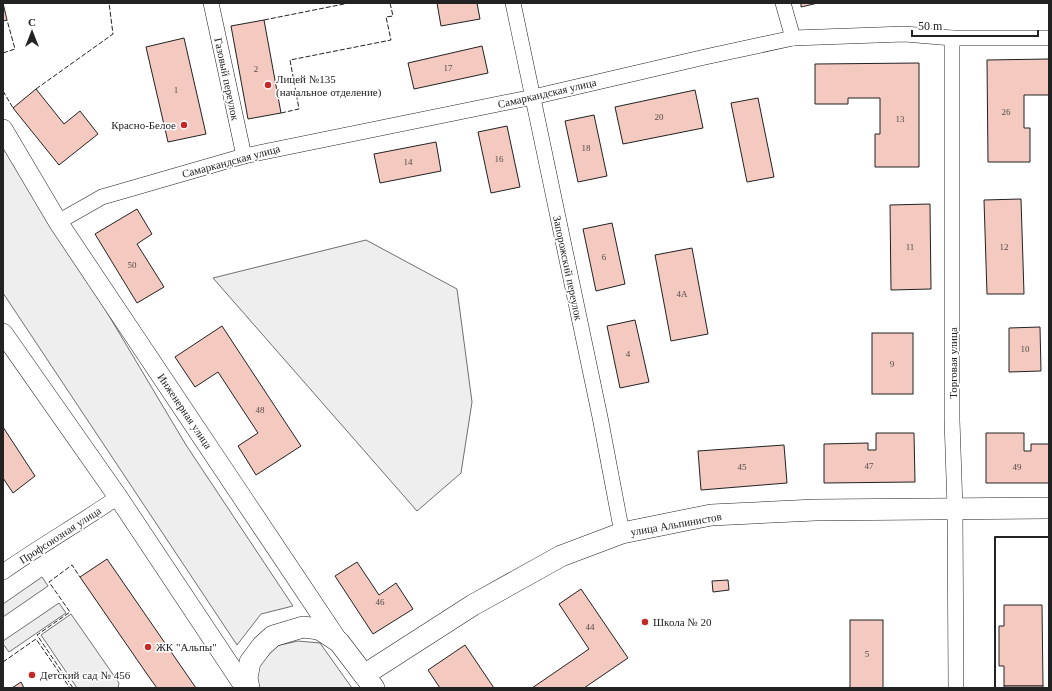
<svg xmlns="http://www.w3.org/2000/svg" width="1052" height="691" font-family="'Times New Roman',serif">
	<rect width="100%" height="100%" fill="#fff"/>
	<g fill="#eee" stroke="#6f6f6f">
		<polygon points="3,138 186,445 293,606 261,614 237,645 3,293"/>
		<polygon points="366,240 457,289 472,402 461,473 417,511 213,278"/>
		<polygon points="71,614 119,683 118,688 77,688 41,635"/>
		<polygon points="298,641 320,643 352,688 255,688 255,671 276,646"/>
	</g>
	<g fill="#ededed" stroke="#6f6f6f">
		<polygon points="42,577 48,586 3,617 3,604"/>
		<polygon points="59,603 66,613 9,652 3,644 3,641"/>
	</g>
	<g fill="#f3c9c0" stroke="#222">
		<polygon points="3,3 7,20 3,21"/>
		<polygon points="437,3 477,3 480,19 441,26"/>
		<polygon points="801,3 818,3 801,7"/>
		<polygon points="264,20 281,113 248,119 231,26"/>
		<polygon points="184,38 206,134 168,142 146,47"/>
		<polygon points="482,46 488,73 414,89 408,63"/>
		<polygon points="1049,59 1049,95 1024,95 1024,128 1030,128 1030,162 988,162 987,60"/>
		<polygon points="919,63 919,167 875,167 875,134 880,134 880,98 848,98 848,104 815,104 815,64"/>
		<polygon points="36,89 64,124 80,111 98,134 59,165 13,108"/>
		<polygon points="695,90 703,128 623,144 615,107"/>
		<polygon points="758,98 774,177 747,182 731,103"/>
		<polygon points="594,115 607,176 578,182 565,121"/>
		<polygon points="507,126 520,187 491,193 478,132"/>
		<polygon points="436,142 441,171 380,183 374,154"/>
		<polygon points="1021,199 1024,294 987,294 984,200"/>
		<polygon points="930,204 931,289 891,290 890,205"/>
		<polygon points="137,209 152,234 137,244 164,287 137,303 95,234"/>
		<polygon points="612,223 625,284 596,291 583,229"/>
		<polygon points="692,248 708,334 671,341 655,255"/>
		<polygon points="635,320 649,382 620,388 607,326"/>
		<polygon points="222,326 301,446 256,475 238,446 258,433 218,372 195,387 175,357"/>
		<polygon points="1040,327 1041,371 1009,372 1009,328"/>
		<rect x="872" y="333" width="41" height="61"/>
		<polygon points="3,427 35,476 13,493 3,478"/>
		<polygon points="876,433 914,433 915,482 824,483 824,444 868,443 868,450 876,450"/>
		<polygon points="986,433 1024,433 1024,451 1031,451 1031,444 1049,444 1049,483 986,483"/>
		<polygon points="784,445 787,483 701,490 698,451"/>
		<polygon points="107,559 196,688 157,688 149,677 80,577"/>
		<polygon points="357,562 379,595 396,583 413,609 373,634 335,576"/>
		<polygon points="728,580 729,590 713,592 712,581"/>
		<polygon points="581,589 628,658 584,688 532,688 589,649 559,604"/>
		<polygon points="1004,605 1042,605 1043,686 1004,686 1004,666 999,666 999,626 1004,626"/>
		<rect x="850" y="620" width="33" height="68"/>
		<polygon points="465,645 494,688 440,688 428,670"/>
		<polygon points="21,682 24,688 12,688"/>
		<rect x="1004" y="686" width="39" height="2"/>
	</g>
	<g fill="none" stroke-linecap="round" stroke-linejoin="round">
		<defs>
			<g id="minor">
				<polyline points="211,3 244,156"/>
				<polyline points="513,3 600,417 622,533"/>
				<polyline points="783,3 793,38"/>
				<polyline points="952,38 952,420 955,508 956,688"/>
				<polyline points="58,222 102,197 244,156 533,97 705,57 793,38 905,34 952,38 1049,38"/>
				<path d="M3 572C40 546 80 523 118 497"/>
			</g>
			<g id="tertiary">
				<polyline points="3,129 58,222 339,642"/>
				<polyline points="3,333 118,497 245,688"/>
			</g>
			<g id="secondary">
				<polyline points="364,675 473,605 561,556 622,533 711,515 815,510 1049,508"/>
				<polyline points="249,688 247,678 250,662 262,646 273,636 303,627 319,629 339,642 374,688"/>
			</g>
		</defs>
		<use href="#minor" stroke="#222" stroke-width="16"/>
		<use href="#tertiary" stroke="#222" stroke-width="20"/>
		<use href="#secondary" stroke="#222" stroke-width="22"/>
		<use href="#minor" stroke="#fff" stroke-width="15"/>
		<use href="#tertiary" stroke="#fff" stroke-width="19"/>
		<use href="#secondary" stroke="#fff" stroke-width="21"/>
		<g stroke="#222" stroke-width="1" stroke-dasharray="5 2" stroke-linecap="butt">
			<polyline points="264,20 349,3"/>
			<polyline points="3,53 15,49 7,20"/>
			<polyline points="36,89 113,34 109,3"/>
			<polyline points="3,91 13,108"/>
			<polyline points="281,113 299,109 290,60 391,40 386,17 393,16 390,3"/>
			<polyline points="3,662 36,639 70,688"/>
			<polyline points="73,688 37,635 70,612 49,582 72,565 80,577"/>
		</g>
		<polyline stroke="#222" stroke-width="2" points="995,688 995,537 1049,537"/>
	</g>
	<g fill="#c62828" stroke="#fff" stroke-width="1.5">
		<circle cx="268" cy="85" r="4"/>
		<circle cx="184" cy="125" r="4"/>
		<circle cx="645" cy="622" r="4"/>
		<circle cx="148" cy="647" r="4"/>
		<circle cx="32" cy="675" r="4"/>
	</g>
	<g text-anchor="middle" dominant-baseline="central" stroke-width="3" stroke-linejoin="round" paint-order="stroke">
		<g font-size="9" fill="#564c4a">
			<text x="448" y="68">17</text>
			<text x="256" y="69">2</text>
			<text x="176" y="90">1</text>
			<text x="1006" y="112">26</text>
			<text x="659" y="117">20</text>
			<text x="900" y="119">13</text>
			<text x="586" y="148">18</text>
			<text x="499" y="159">16</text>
			<text x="408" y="162">14</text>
			<text x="910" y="247">11</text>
			<text x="1004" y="247">12</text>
			<text x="604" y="257">6</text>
			<text x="132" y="265">50</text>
			<text x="682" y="294">4А</text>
			<text x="1025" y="349">10</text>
			<text x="628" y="354">4</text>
			<text x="892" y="364">9</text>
			<text x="260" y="410">48</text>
			<text x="869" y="466">47</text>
			<text x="742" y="467">45</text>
			<text x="1017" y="467">49</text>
			<text x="380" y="602">46</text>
			<text x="590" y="627">44</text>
			<text x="867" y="654">5</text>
		</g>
		<g font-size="11" fill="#222" stroke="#fff">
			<text transform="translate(227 79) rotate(78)">Газовый переулок</text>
			<text transform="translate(547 93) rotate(-13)">Самаркандская улица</text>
			<text transform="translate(231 161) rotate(-15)">Самаркандская улица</text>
			<text transform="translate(568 268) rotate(78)">Запорожский переулок</text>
			<text transform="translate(953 363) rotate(-90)">Торговая улица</text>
			<text transform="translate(185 411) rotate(56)">Инженерная улица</text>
			<text transform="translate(676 524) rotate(-10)">улица Альпинистов</text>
			<text transform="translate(60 535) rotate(-33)">Профсоюзная улица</text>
		</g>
		<g font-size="11" fill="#222" stroke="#fff" text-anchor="start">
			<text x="276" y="79">Лицей №135<tspan x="276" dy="13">(начальное отделение)</tspan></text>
			<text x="176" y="125" text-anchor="end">Красно-Белое</text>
			<text x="653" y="622">Школа № 20</text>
			<text x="156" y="647">ЖК "Альпы"</text>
			<text x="40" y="675">Детский сад № 456</text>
		</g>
	</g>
	<rect width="1052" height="691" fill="none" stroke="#222222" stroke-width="8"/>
	<g transform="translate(32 32)" stroke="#ffffff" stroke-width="3" paint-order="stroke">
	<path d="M0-3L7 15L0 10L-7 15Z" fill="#222222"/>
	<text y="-6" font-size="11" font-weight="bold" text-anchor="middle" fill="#222222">С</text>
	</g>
	<path d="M912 30v6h126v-6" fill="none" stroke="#222222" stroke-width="2"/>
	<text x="918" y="30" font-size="12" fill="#222222" stroke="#ffffff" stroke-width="3" paint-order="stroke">50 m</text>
</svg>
